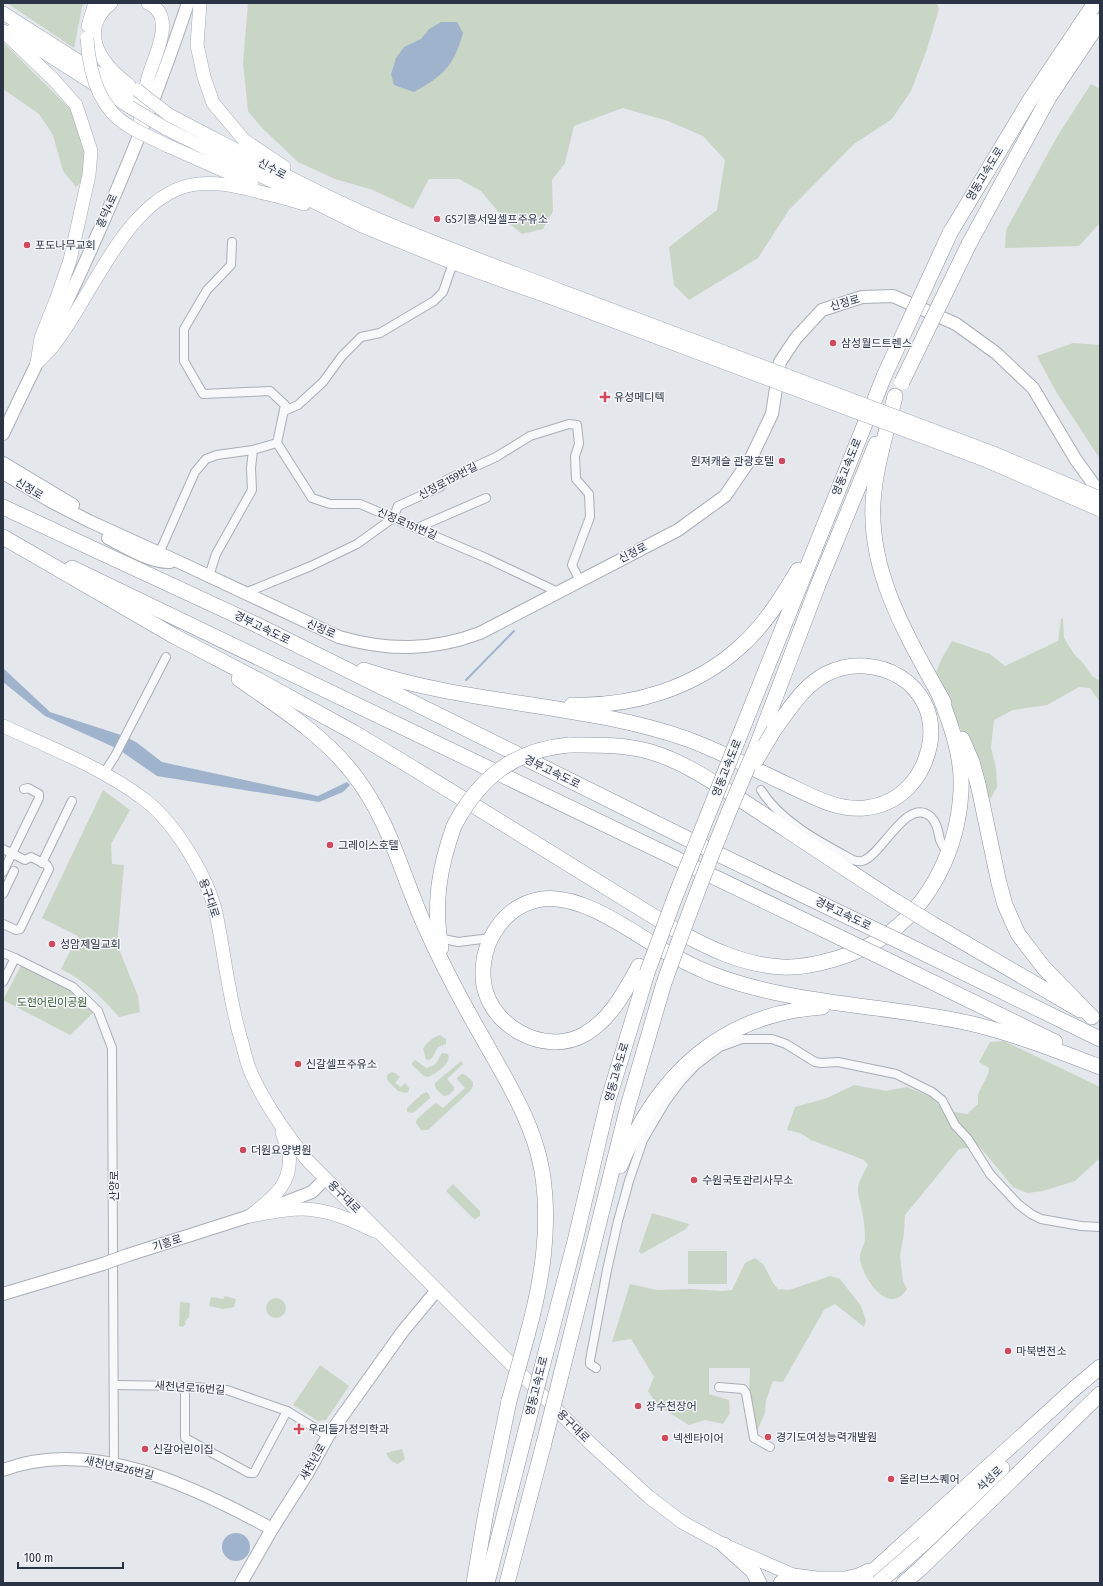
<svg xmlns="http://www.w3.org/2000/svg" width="1103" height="1586" font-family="'Fira Sans Condensed','Noto Sans KR',sans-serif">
	<rect width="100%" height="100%" fill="#e4e7ec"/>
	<g fill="#c9d6c5">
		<polygon points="7,3 84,3 82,7 74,48"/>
		<polygon points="248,3 937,3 939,9 927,49 911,91 892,119 854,144 789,210 758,258 689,300 674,285 669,247 717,210 725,160 703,136 668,121 623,108 574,126 565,163 552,180 553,211 543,229 522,234 506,221 481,191 459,179 429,179 413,209 373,190 335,179 298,162 261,127 248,111 243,63"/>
		<polygon points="3,42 69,108 84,135 87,159 84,179 76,187 63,171 53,135 39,114 3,89"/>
		<polygon points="1091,84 1100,89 1100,223 1079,246 1005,248 1006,230 1058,135"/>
		<polygon points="1073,343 1100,345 1100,459 1055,390 1037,356"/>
		<polygon points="1063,618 1064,638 1074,654 1083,663 1092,676 1100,681 1100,702 1090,688 1079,687 1047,705 1013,710 994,720 991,748 996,768 997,787 991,798 984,796 965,738 935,675 942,658 952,641 990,654 1005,666 1058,641 1061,619"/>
		<path d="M103 790 130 810 111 844 112 864 124 865 117 944 138 996 140 1012 119 1017C102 997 85 981 61 969L78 936 42 918Z"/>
		<polygon points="22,964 72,990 95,1011 70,1035 3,1000"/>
		<path d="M440 1035 446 1039V1044L438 1047 432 1058 429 1060 426 1059 423 1049C426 1043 433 1037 440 1035Z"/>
		<path d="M1004 1041 1100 1087V1158L1075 1181 1043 1191 1027 1193 1013 1187 979 1146 959 1149 905 1215 904 1233 900 1256 903 1281 907 1289C889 1317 863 1279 860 1259 859 1252 865 1245 865 1239 865 1230 864 1220 862 1211 861 1204 857 1194 858 1187 859 1180 865 1171 868 1165L864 1160 811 1140 800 1133 787 1130 795 1107 827 1098 854 1085 886 1091 907 1087 931 1097 943 1110 967 1114 978 1104V1094L988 1074 989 1068 979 1062 990 1042Z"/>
		<path d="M442 1053 448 1054C452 1064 436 1073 428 1077L424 1076 412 1065V1063L415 1060 426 1068C439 1065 436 1062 442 1053Z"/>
		<path d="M461 1061 463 1064 447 1079 454 1087V1090L449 1095 444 1096C439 1092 434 1089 435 1083Z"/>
		<polygon points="391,1072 395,1073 400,1077 395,1083 401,1087 405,1083 409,1088 409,1091 406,1093 398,1091 387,1080 387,1075"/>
		<polygon points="462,1074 466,1075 473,1082 473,1086 471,1090 428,1130 421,1130 416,1123 417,1119 433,1105 436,1103 443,1108 465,1088 457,1079 458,1077"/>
		<polygon points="426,1092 429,1094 430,1098 428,1100 413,1113 407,1112 407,1108 422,1094"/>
		<polygon points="453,1184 480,1211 480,1216 475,1219 473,1218 446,1191"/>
		<polygon points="652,1213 689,1224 686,1229 641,1254 639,1251"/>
		<rect x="688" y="1251" width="39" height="33"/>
		<polygon points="755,1258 764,1265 773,1283 778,1289 789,1290 830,1276 840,1279 861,1306 866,1320 864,1327 835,1304 824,1310 783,1382 773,1381 766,1400 765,1413 757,1431 749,1394 750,1368 709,1368 709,1394 729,1400 730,1413 723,1424 705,1420 689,1425 658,1406 648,1391 654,1377 631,1339 612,1342 630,1284 657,1290 691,1289 722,1291 732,1290 745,1263"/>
		<polygon points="225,1296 236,1299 234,1307 223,1309 209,1306 211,1297 223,1299"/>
		<circle cx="276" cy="1308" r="10"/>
		<polygon points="180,1302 190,1303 190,1304 189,1317 186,1320 185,1325 184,1325 183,1327 179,1326"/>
		<polygon points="320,1365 349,1386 326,1420 318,1421 293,1405"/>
		<path d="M402 1449 405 1459 398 1464C391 1462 389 1459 386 1453Z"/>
	</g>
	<g fill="#9fb4cc">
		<path d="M441 22H457L463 33C454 66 443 76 414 92L394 85 391 74 396 58 404 47 421 39 429 29Z"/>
		<polygon points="3,668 50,712 124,736 136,742 162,762 318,796 347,782 350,785 343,792 319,802 157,776 118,749 45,716 3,682"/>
		<circle cx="236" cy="1547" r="14"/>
	</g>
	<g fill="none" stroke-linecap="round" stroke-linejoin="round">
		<polyline stroke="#9fb4cc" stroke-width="2" points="466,680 514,631"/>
		<defs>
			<g id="street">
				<polyline points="284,411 298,405 323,382 342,356 361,337 380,333 434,301 443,292 454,260"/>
				<polyline points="277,443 312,498 330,504 360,504 486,558 558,592"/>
				<polyline points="417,528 486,498"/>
				<polyline points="161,549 195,472 206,459 217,455 253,450 277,443 285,405 270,391 203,394 184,361 184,329 207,290 231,265 232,242"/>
				<polyline points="209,576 216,554 252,490 251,468 253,450"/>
				<polyline points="245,593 311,566 357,544 393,518 398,506 440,487 446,480 496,457 530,436 569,424 577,425 579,444 575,456 576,479 589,494 590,517 572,565 580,581"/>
				<polyline points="104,773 115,756 166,657"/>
				<path d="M761 790C781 822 820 842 853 860 856 861 859 862 862 861 882 856 907 795 931 817 938 824 938 832 940 840 942 845 945 849 948 854"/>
				<polyline points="3,849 25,860 31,857 47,865 49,869 20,929 16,930 3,924"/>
				<polyline points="42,863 72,801"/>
				<polyline points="3,872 39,798 39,794 28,788 24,789"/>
				<polyline points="3,894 14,871"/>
				<polyline points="439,938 458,942 490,938"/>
				<polyline points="3,953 15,958 3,982"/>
				<polyline points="15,958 73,987 98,1011 112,1048 114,1465"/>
				<polyline points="596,1368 590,1364 590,1360 607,1270 618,1221 629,1181 643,1140 666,1101 681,1081 696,1065 720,1047 742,1039 772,1039 786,1044 815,1062 822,1063 838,1062 896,1074 932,1092 942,1100 955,1125 968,1139 990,1174 1018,1204 1031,1214 1041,1219 1081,1226 1100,1227"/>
				<polyline points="114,1385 185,1386 227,1390 287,1411 328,1436"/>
				<polyline points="185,1386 185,1438 249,1473 254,1473 257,1467 287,1411"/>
				<polyline points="719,1387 743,1389 746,1393 754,1438 770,1447"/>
			</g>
			<g id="secondary">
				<path d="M3 434C29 378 57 324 83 267 122 181 158 93 188 3"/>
				<polyline points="3,463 73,505"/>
				<path d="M3 473 52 502 89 521 179 562 339 637C388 651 432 651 480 633L678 530 725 496 751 458 772 414 780 362 796 338 822 310 862 297 893 296 956 324 996 353 1033 388 1076 460 1100 493"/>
				<path d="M108 538C125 547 151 563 170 562"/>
				<polyline points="128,1255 250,1216 312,1192 325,1179"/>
				<polyline points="3,1294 103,1264"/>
				<path d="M3 1470C91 1436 195 1487 272 1529"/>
				<polyline points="241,1583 272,1529 307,1474 328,1436 403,1331 437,1290"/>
			</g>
			<g id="primary">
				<path d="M111 3C77 31 101 64 129 85"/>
				<polyline points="200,3 197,45 204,77 213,103 244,140 284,167"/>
				<polyline points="3,13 135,97"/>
				<polyline points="88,26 95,3"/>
				<polyline points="3,31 54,80 76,105 91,151 89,175 70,260 58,295 41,338 37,363"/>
				<polyline points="11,31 130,107"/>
				<path d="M169 115C235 149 301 186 370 216 432 243 496 266 559 290"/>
				<polyline points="165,128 362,226 453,263 557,300"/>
				<path d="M139 136C140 116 143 98 148 78 153 58 178 16 148 3"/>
				<polyline points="166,145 252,183"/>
				<path d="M37 363C42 358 48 352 53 346 91 299 126 198 191 185 218 180 243 188 268 194 280 197 292 200 304 204"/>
				<path d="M3 726C51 748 103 768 145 800 175 823 207 876 216 913 225 957 229 1001 242 1043 245 1054 247 1065 252 1075 266 1106 287 1135 308 1161L590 1443 649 1497 682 1522 724 1545 800 1578"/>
				<path d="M250 1216C267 1213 285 1209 302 1209 327 1209 352 1220 374 1231"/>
				<path d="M250 1216C271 1199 293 1185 289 1153 287 1146 284 1139 282 1132"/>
			</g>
			<g id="highway">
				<polyline points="950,233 1030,100 1095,3"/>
				<polyline points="969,244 1049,97 1100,21"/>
				<path d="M895 396C887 431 875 467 873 503 869 576 910 641 944 703"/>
				<polyline points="3,507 255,624 720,855 859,922"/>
				<path d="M3 537 174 636 260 681 353 732 413 768 674 929C708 948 743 965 782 967 800 968 818 964 835 959 852 954 868 947 882 938 931 906 958 848 961 791 963 757 951 725 939 694"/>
				<polyline points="72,568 841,938"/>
				<path d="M364 670C468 705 584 703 687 739 720 751 752 768 784 783 810 795 836 811 865 808 901 804 924 777 930 743 939 684 876 649 826 674 803 686 789 710 774 730"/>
				<path d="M239 679C280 708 324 735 355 776 390 822 401 872 424 924 442 965 463 1004 485 1042 508 1083 534 1124 542 1171 551 1227 542 1282 527 1336"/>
				<path d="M572 705C632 707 695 688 740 647 764 626 782 597 798 570"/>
				<polyline points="962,739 972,762 978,784 999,883 1005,905 1018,934 1044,968 1092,1017"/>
				<polyline points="737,742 885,374"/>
				<path d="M569 745C596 745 624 744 651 752 688 763 720 787 752 807 799 838 847 870 895 901"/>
				<polyline points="756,748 818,585 876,444"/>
				<polyline points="934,925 1080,1010"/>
				<polyline points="905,944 1100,1039"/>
				<path d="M441 948C433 905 439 868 454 826"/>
				<polyline points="885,959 1055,1042"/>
				<path d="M639 966C625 991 611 1019 585 1034 544 1058 484 1024 483 976 482 941 504 905 542 899 584 894 633 933 668 953 681 960 695 967 709 973 790 1005 879 1004 964 1022 1010 1032 1056 1050 1100 1067"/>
				<path d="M620 1166C657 1075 721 1014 822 1007"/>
				<polyline points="542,1367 575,1241 608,1101 647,973"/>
				<polyline points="561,1375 628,1106 664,983"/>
				<polyline points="924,1543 1002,1468"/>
				<polyline points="724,1545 753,1571 759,1583"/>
				<polyline points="474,1583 486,1512 509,1401"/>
				<polyline points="487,1583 525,1434"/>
				<polyline points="507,1583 544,1443"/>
				<polyline points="781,1583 793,1576 817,1579 845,1579 858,1576 869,1571"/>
				<polyline points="860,1583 1075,1388 1100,1367"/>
				<polyline points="904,1583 921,1568 1100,1394"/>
			</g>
		</defs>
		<use href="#street" stroke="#a9aeb7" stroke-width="10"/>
		<use href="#secondary" stroke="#a9aeb7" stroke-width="14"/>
		<use href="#primary" stroke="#a3abb8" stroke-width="14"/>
		<use href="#highway" stroke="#8b94a3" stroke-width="16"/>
		<use href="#street" stroke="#f7f8fa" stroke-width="8"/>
		<use href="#secondary" stroke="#fff" stroke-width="12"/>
		<use href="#primary" stroke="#fff" stroke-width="13"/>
		<use href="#highway" stroke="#fff" stroke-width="15"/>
		<defs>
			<polyline id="secondary-bridge" points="103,1264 128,1255"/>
			<g id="primary-bridge">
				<path d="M87 38C89 70 98 107 127 125 139 133 153 138 166 145"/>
				<polyline points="137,90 169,115"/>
				<polyline points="130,107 165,128"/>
				<polyline points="559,290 991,452 1100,498"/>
				<polyline points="557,300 987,461 1100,510"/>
			</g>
			<g id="highway-bridge">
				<polyline points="885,374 950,233"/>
				<polyline points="902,382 969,244"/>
				<polyline points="755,762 774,730"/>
				<path d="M454 826C479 778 514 750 569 745"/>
				<polyline points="895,901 934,925"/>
				<polyline points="859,922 905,944"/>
				<polyline points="841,938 885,959"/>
				<polyline points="647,973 675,897 737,742"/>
				<path d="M664 983C692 904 722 825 756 748"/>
				<polyline points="509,1401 527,1336"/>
				<polyline points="525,1434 542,1367"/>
				<polyline points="544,1443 561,1375"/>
				<polyline points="878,1583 924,1543"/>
			</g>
		</defs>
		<use href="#secondary-bridge" stroke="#a9aeb7" stroke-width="14" stroke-linecap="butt"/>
		<use href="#primary-bridge" stroke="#a3abb8" stroke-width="14" stroke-linecap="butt"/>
		<use href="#highway-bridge" stroke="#8b94a3" stroke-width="16" stroke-linecap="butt"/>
		<use href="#secondary-bridge" stroke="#fff" stroke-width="12"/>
		<use href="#primary-bridge" stroke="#fff" stroke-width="13"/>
		<use href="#highway-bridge" stroke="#fff" stroke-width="15"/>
	</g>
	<g fill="#d1495b" stroke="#f4f6f9" stroke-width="1.5">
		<circle cx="437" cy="219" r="4"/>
		<circle cx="27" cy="245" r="4"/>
		<circle cx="833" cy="343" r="4"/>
		<path d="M603 391h4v4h4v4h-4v4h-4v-4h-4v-4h4z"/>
		<circle cx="782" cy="461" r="4"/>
		<circle cx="330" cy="845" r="4"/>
		<circle cx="52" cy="944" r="4"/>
		<circle cx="298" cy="1064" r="4"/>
		<circle cx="243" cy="1150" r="4"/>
		<circle cx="694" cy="1180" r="4"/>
		<circle cx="1008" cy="1351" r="4"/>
		<circle cx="638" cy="1406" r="4"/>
		<path d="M297 1423h4v4h4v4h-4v4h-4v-4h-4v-4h4z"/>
		<circle cx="768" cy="1437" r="4"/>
		<circle cx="665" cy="1438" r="4"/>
		<circle cx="145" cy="1449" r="4"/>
		<circle cx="891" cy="1479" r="4"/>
	</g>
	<g text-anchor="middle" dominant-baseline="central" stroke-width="3" stroke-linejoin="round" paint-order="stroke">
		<g font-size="11" fill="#2b3445" stroke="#f4f6f9">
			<text transform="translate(272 169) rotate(28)">신수로</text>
			<text transform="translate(985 174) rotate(-59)">영동고속도로</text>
			<text transform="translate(107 211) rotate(-66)">흥덕4로</text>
			<text transform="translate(845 303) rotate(-16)">신정로</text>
			<text transform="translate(847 467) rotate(-68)">영동고속도로</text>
			<text transform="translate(448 481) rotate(-28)">신정로159번길</text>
			<text transform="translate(29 489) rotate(31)">신정로</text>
			<text transform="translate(407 524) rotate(23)">신정로151번길</text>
			<text transform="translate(633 553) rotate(-27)">신정로</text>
			<text transform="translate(262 628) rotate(26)">경부고속도로</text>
			<text transform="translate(321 629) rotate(23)">신정로</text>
			<text transform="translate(727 768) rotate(-68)">영동고속도로</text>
			<text transform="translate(552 772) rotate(26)">경부고속도로</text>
			<text transform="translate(209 898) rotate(71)">용구대로</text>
			<text transform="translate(843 914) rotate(26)">경부고속도로</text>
			<text transform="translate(617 1072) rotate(-74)">영동고속도로</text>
			<text transform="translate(114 1186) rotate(-90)">산양로</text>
			<text transform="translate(344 1197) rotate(45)">용구대로</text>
			<text transform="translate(167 1243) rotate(-18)">기흥로</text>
			<text transform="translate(537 1386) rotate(-76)">영동고속도로</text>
			<text transform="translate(190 1388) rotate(4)">새천년로16번길</text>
			<text transform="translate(573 1426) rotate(45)">용구대로</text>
			<text transform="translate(313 1462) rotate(-60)">새천년로</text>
			<text transform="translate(119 1468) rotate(13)">새천년로26번길</text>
			<text transform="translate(990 1479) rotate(-44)">석성로</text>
		</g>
		<g font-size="11" fill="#2b3445" stroke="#f4f6f9" text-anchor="start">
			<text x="445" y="219">GS기흥서일셀프주유소</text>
			<text x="35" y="245">포도나무교회</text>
			<text x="841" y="343">삼성월드트렌스</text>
			<text x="614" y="397">유성메디텍</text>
			<text x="774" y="461" text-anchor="end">윈져캐슬 관광호텔</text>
			<text x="338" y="845">그레이스호텔</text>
			<text x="60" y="944">성암제일교회</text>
			<text x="306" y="1064">신갈셀프주유소</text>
			<text x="251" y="1150">더원요양병원</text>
			<text x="702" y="1180">수원국토관리사무소</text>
			<text x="1016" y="1351">마북변전소</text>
			<text x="646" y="1406">장수천장어</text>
			<text x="308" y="1429">우리들가정의학과</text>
			<text x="776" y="1437">경기도여성능력개발원</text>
			<text x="673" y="1438">넥센타이어</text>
			<text x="153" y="1449">신갈어린이집</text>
			<text x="899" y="1479">올리브스퀘어</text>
		</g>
		<g font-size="11" fill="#3f6138" stroke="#f4f6f9">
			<text x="52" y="1002">도현어린이공원</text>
		</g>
	</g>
	<rect width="1103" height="1586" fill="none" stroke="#2b3445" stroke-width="8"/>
	<path d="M18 1562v6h105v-6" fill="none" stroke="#2b3445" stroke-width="2"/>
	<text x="24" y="1562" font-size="12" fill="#2b3445" stroke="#f4f6f9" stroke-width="3" paint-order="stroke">100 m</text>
</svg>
